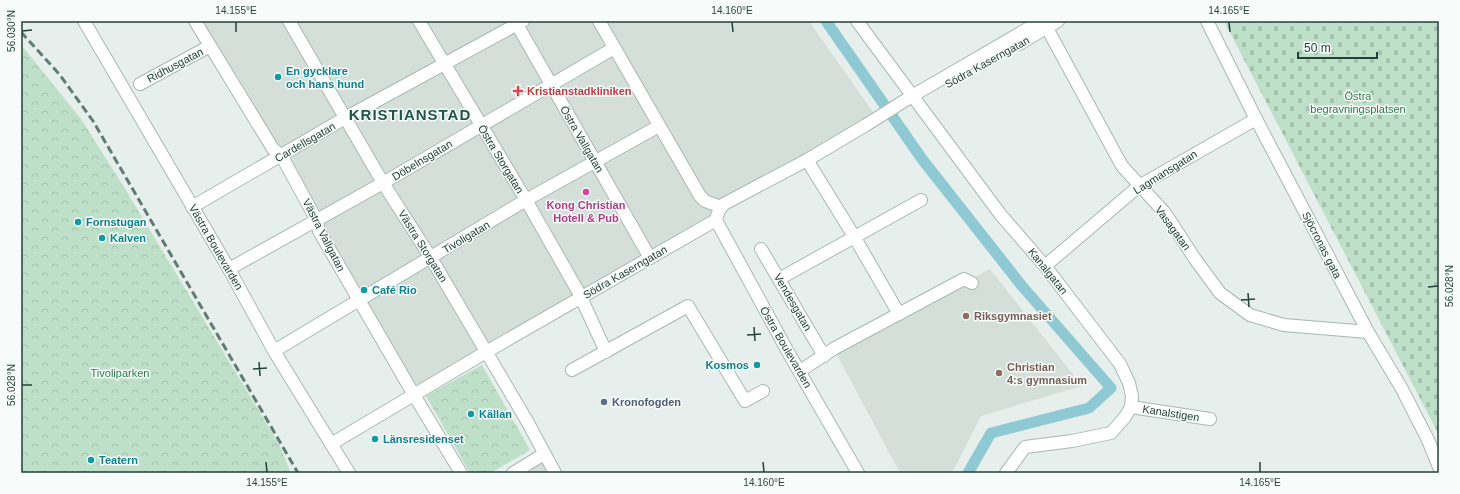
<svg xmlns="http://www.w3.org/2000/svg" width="1460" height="494" font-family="Arial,sans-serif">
	<defs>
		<pattern id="cemetery-stones" width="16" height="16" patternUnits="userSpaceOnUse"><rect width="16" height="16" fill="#bfe0c8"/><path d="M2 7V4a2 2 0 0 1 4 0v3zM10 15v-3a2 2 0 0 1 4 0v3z" fill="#a4c1ad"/></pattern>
		<pattern id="park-crowns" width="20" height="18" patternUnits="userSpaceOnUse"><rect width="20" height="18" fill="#bfe0c8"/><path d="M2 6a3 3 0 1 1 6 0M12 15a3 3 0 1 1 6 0" fill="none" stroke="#a4c1ad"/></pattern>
	</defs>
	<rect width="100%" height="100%" fill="#e6efeb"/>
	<g fill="#d4dfda">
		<polygon points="196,21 809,21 877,118 411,390"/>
		<polygon points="990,269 1082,386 981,416 952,473 900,473 836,353"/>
		<polygon points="542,463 548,473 524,473"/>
	</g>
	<polygon fill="url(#cemetery-stones)" points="1224,21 1439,21 1439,435"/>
	<g fill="url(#park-crowns)">
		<polygon points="22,46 81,119 124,187 280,446 291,473 21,473 21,47"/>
		<polygon points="482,365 530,450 491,473 470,473 426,396"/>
	</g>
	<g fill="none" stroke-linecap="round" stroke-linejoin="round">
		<polyline stroke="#8ec9d4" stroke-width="11" points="826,21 922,159 1022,286 1111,388 1089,408 991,433 968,473"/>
		<defs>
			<g id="minor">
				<polyline points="84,21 229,269 274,351 349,473"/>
				<polyline points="195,21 273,149 281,155 316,219 319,231 414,395 461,473"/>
				<polyline points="289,21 383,183 431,258 527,421 555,473"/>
				<polyline points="419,21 526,200 579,293 606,352"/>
				<polyline points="515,21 650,258"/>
				<polyline points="599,21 700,196 705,201 721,207"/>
				<polyline points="857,21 1000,214 1045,266 1120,364 1129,383 1132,396 1131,407 1125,417 1111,433 1072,441 1025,447 1006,473"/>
				<polyline points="1207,21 1256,119 1368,332 1402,389 1428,440 1439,467"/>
				<polyline points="1047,28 1122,166 1165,213 1195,259 1220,293 1250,315 1284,325 1368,332"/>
				<polyline points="1019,44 1058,21"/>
				<polyline points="140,84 210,46"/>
				<polyline points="807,160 855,238 899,314"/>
				<polyline points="192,207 345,118 523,21"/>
				<path d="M716 220C717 214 719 209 724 204L807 160 866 125 912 96 1041 21"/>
				<polyline points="716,220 788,352 858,473"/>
				<polyline points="761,249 824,356"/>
				<polyline points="1045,266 1139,186 1256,119"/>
				<polyline points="229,269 383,183 614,48"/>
				<polyline points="779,279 921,200"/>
				<polyline points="274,351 526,200 659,126"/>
				<polyline points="572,370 688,306 745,401 763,391"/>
				<polyline points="800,371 835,348 964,279 972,283"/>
				<polyline points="1131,407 1210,419"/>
				<polyline points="331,444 486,352 716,220"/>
				<polyline points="513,473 544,454"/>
			</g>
		</defs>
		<use href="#minor" stroke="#a8b8b2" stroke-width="14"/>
		<use href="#minor" stroke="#fff" stroke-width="12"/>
		<polyline stroke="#5f7d75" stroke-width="3" stroke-dasharray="8 4" stroke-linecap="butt" points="21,32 60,75 93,121 298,473"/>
	</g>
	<path fill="none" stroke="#24423a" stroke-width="1.5" d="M236 22V32M732 22 733 32M1229 22 1230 32M22 31 32 30M1428 287 1438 286M1248 293 1249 307M1241 300 1255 299M754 327 755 341M747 335 761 334M259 362 260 376M253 369 267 368M22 385H32M266 462 267 472M763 462 764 472M1260 462V472"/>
	<g fill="#0f9aa8" stroke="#f7fbf9" stroke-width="1.5">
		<circle cx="278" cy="77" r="4"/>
		<circle cx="78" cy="222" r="4"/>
		<circle cx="102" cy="238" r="4"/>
		<circle cx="364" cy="290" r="4"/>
		<circle cx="757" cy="365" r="4"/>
		<circle cx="471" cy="414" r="4"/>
		<circle cx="375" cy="439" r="4"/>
		<circle cx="91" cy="460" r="4"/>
	</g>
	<path fill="#e0444e" stroke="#f7fbf9" stroke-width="1.5" d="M516 85h4v4h4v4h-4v4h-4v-4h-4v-4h4z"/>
	<circle fill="#d1479c" stroke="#f7fbf9" stroke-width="1.5" cx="586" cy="192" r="4"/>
	<g fill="#8d6e63" stroke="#f7fbf9" stroke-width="1.5">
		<circle cx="966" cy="316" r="4"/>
		<circle cx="999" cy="373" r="4"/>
	</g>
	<circle fill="#5c6f8a" stroke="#f7fbf9" stroke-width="1.5" cx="604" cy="402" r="4"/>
	<g text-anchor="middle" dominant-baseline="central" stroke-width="3" stroke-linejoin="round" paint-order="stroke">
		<g font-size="11" fill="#24423a" stroke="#f7fbf9">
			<text transform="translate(987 62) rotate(-29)">Södra Kaserngatan</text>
			<text transform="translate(175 65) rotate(-28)">Ridhusgatan</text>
			<text transform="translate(582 139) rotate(60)">Östra Vallgatan</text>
			<text transform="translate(305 142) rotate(-30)">Cardellsgatan</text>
			<text transform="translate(501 159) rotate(59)">Östra Storgatan</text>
			<text transform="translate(422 160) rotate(-31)">Döbelnsgatan</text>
			<text transform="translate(1165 172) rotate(-32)">Lagmansgatan</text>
			<text transform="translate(1173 228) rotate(54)">Vasagatan</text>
			<text transform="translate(324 235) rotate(63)">Västra Vallgatan</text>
			<text transform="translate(466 237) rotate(-31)">Tivoligatan</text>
			<text transform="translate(1322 245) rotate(63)">Sjöcronas gata</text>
			<text transform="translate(423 246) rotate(58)">Västra Storgatan</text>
			<text transform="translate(216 247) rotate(60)">Västra Boulevarden</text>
			<text transform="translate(1048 271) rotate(51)">Kanalgatan</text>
			<text transform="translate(625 272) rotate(-30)">Södra Kaserngatan</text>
			<text transform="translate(793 302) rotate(60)">Vendesgatan</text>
			<text transform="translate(786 347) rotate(60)">Östra Boulevarden</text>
			<text transform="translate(1171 413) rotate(9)">Kanalstigen</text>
		</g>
		<g font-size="11" font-weight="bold" fill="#0d838f" stroke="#f7fbf9" text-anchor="start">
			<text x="286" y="71">En gycklare<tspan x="286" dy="13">och hans hund</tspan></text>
			<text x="86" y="222">Fornstugan</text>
			<text x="110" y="238">Kalven</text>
			<text x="372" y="290">Café Rio</text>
			<text x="749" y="365" text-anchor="end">Kosmos</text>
			<text x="479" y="414">Källan</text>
			<text x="383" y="439">Länsresidenset</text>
			<text x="99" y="460">Teatern</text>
		</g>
		<g font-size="11" font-weight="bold" fill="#be3a42" stroke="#f7fbf9" text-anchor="start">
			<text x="527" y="91">Kristianstadkliniken</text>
		</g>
		<g font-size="11" fill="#2d7a4b" stroke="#f7fbf9">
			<text x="1358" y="96">Östra<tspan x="1358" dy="13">begravningsplatsen</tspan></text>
			<text x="120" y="373">Tivoliparken</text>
		</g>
		<g font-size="11" font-weight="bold" fill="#b23c85" stroke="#f7fbf9">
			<text x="586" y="205">Kong Christian<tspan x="586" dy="13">Hotell &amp; Pub</tspan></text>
		</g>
		<g font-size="11" font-weight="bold" fill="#785e54" stroke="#f7fbf9" text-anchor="start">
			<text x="974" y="316">Riksgymnasiet</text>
			<text x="1007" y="367">Christian<tspan x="1007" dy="13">4:s gymnasium</tspan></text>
		</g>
		<g font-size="11" font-weight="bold" fill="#4e5e75" stroke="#f7fbf9" text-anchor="start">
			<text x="612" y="402">Kronofogden</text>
		</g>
		<g font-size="15" font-weight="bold" letter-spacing="1" fill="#1f5548" stroke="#f7fbf9">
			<text x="410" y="114">KRISTIANSTAD</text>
		</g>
	</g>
	<rect width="1460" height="494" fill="none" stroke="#f7fbf9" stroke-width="44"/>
	<path d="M1298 52v6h79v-6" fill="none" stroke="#24423a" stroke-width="2"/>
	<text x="1304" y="52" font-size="12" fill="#24423a" stroke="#f7fbf9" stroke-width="3" paint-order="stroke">50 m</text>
	<rect x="22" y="22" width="1416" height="450" fill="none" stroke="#24423a" stroke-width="1.5"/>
	<g font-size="10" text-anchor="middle" fill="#24423a">
		<text x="236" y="14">14.155°E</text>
		<text x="732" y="14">14.160°E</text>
		<text x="1229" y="14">14.165°E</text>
		<text transform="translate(11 31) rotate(-90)" y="4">56.030°N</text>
		<text transform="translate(1449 286) rotate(-90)" y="4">56.028°N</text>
		<text transform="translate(11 385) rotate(-90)" y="4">56.028°N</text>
		<text x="267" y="486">14.155°E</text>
		<text x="764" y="486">14.160°E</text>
		<text x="1260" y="486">14.165°E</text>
	</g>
</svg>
